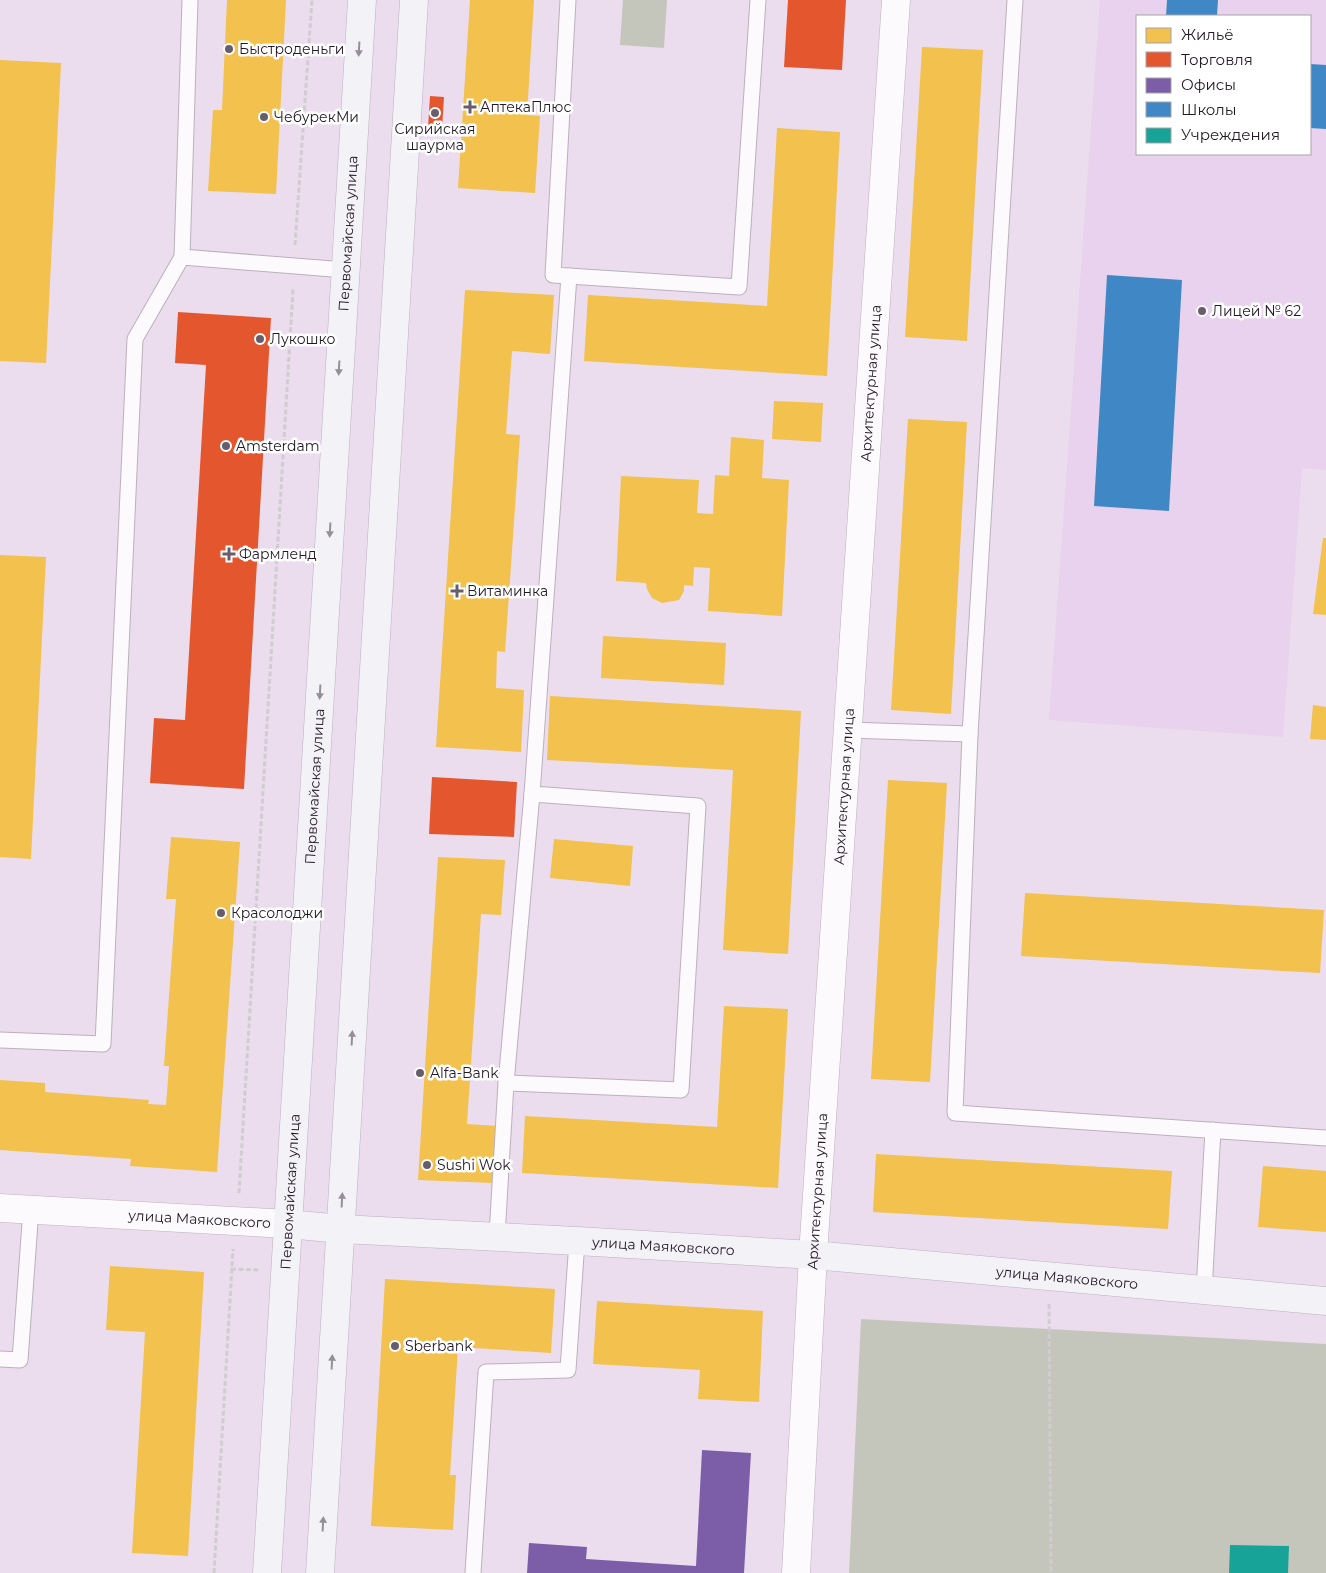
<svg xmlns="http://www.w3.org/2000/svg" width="1326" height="1573" font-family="Montserrat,sans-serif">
	<rect width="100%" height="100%" fill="#ebddee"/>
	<path fill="#e8d2ed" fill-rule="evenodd" d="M1100 0H1326V470L1302 468 1283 737 1049 720ZM1137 16H1310V154H1137Z"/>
	<g fill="#c4c6bb">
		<polygon points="623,0 667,0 664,48 620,45"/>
		<polygon points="861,1319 1326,1344 1326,1573 849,1573"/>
	</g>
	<g fill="#f2c14e">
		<polygon points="227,0 286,0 276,194 208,191 213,110 222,110"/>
		<polygon points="470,0 534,0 527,115 540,116 535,193 458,188"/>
		<polygon points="922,47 983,50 967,341 905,337"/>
		<polygon points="0,60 61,63 46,363 0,361"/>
		<polygon points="777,128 840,132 827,376 584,361 588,295 767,306"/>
		<polygon points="465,290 554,295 550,354 512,351 506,434 520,435 505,652 497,651 496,688 524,690 521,752 436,747"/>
		<polygon points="774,401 823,403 821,442 772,439"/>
		<polygon points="908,419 967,422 951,714 891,710"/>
		<polygon points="731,437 764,440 762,478 789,480 782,616 708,611 710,568 694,567 693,586 684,585 684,591 679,600 662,603 652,598 647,589 646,583 616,581 621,476 699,480 697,513 713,514 715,475 729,476"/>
		<polygon points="1323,538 1326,538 1326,615 1313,614"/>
		<polygon points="0,555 46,557 31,859 0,857"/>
		<polygon points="603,636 726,643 724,685 601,678"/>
		<polygon points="550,696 801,711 788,954 723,950 733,770 547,760"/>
		<polygon points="1313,705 1326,707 1326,740 1310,739"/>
		<polygon points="888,780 947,783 930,1082 871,1079"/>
		<polygon points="171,837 240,842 217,1172 130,1166 131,1159 0,1150 0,1080 45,1083 45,1092 149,1100 148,1104 166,1105 169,1066 164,1066 176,899 166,899"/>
		<polygon points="554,839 633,846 630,886 550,878"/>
		<polygon points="438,857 505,860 501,915 481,914 467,1124 498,1126 493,1183 418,1180"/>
		<polygon points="1025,893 1324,910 1320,973 1021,956"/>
		<polygon points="724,1006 788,1009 778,1188 522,1173 525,1116 717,1127"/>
		<polygon points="876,1154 1172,1171 1168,1229 873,1212"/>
		<polygon points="1263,1166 1326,1171 1326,1232 1258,1227"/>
		<polygon points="110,1266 204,1272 188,1556 132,1553 145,1332 106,1330"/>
		<polygon points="385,1279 555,1289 551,1353 458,1347 450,1475 456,1475 453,1530 371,1526"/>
		<polygon points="597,1301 763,1311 759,1402 698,1399 700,1370 593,1364"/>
	</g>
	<g fill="#e4572e">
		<polygon points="788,0 846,0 842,70 784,67"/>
		<polygon points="430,96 444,97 442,129 428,128"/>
		<polygon points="178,312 271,318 244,789 150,783 154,718 185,720 206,365 175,363"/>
		<polygon points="432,777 517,782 514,837 429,834"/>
	</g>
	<polygon fill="#7b5ea7" points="702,1450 751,1453 744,1573 527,1573 529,1543 587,1547 586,1559 696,1566"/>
	<g fill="#3f88c5">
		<polygon points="1167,0 1218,0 1217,16 1166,16"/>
		<polygon points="1310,64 1326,65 1326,129 1310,128"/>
		<polygon points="1107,275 1182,280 1169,511 1094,506"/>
	</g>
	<polygon fill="#17a398" points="1230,1545 1289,1546 1288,1573 1229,1573"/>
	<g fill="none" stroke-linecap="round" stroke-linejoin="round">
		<defs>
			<g id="lane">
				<polyline points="190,0 182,257 345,270"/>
				<polyline points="568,0 553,275 739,287 758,0"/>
				<polyline points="1015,0 970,734 955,1113 1326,1138"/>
				<polyline points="848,730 970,734"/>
				<polyline points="0,1040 103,1044 135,339 182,257"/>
				<polyline points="506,1083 532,794"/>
				<polyline points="497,1236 506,1083 681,1090 698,806 532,794 569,276"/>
				<polyline points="1204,1291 1213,1130"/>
				<polyline points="0,1359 20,1360 31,1209"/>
				<polyline points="473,1573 486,1372 568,1370 577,1241"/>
			</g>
			<g id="street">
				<path id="s1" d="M0 1208 288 1224"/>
				<path id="s2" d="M796 1573 813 1255 896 0"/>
			</g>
			<g id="secondary">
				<path id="s3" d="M288 1224 341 1229 577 1241 813 1255 1326 1301"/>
				<path id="s4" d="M267 1573 362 0"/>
				<polyline points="320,1573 414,0"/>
			</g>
		</defs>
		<use href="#lane" stroke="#bbb0bd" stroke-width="17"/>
		<use href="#street" stroke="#bbb0bd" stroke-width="29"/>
		<use href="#secondary" stroke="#bbb0bd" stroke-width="29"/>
		<g stroke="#d0ccd0" stroke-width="3" stroke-dasharray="5 2.5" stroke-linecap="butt">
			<polyline points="295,245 312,0"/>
			<polyline points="239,1193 293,289"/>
			<polyline points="231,1269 258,1270"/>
			<polyline points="1049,1304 1051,1573"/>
			<polyline points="214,1573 233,1249"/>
		</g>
		<use href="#lane" stroke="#fcfafc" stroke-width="15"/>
		<use href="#street" stroke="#fcfafc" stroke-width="28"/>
		<use href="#secondary" stroke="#f3f2f6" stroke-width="28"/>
	</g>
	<defs><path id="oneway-solid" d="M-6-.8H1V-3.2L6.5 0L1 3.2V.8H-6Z" transform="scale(1.25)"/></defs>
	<g fill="#959098">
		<use href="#oneway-solid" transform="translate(359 49) rotate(93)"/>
		<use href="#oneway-solid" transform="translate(339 368) rotate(93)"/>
		<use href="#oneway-solid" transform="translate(330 530) rotate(93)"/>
		<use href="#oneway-solid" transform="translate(320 692) rotate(93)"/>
		<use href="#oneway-solid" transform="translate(352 1038) rotate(-87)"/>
		<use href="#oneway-solid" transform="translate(342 1200) rotate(-87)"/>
		<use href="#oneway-solid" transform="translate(332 1362) rotate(-87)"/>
		<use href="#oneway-solid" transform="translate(323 1524) rotate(-87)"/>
	</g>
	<g fill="#685e6b" stroke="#fff" stroke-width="2">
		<circle cx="229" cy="49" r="5"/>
		<path d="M467.5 99.5h5v5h5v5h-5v5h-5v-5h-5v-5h5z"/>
		<circle cx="435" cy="113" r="5"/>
		<circle cx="264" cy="117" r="5"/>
		<circle cx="1202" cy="311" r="5"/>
		<circle cx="260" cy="339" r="5"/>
		<circle cx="226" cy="446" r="5"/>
		<path d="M226.5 546.5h5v5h5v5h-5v5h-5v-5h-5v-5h5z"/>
		<path d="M454.5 583.5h5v5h5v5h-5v5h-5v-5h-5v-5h5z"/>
		<circle cx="221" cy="913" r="5"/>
		<circle cx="420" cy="1073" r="5"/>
		<circle cx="427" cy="1165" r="5"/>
		<circle cx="395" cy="1346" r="5"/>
	</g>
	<g text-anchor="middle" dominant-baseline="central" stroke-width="5" stroke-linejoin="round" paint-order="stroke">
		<g font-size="14" fill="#221924" stroke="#fff" text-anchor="start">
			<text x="239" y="49">Быстроденьги</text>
			<text x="480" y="107">АптекаПлюс</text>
			<text x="274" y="117">ЧебурекМи</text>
			<text x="435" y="129" text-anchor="middle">Сирийская<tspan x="435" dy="16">шаурма</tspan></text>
			<text x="1212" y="311">Лицей № 62</text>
			<text x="270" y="339">Лукошко</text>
			<text x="236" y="446">Amsterdam</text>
			<text x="239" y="554">Фармленд</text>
			<text x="467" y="591">Витаминка</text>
			<text x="231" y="913">Красолоджи</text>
			<text x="430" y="1073">Alfa-Bank</text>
			<text x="437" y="1165">Sushi Wok</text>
			<text x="405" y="1346">Sberbank</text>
		</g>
		<g font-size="14" fill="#221924" stroke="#fff">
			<text stroke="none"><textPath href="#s4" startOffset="1342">Первомайская улица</textPath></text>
			<text stroke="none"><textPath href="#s2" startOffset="1192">Архитектурная улица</textPath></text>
			<text stroke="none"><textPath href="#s2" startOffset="788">Архитектурная улица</textPath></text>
			<text stroke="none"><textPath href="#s4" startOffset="788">Первомайская улица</textPath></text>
			<text stroke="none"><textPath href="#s4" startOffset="382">Первомайская улица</textPath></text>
			<text stroke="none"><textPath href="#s2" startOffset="382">Архитектурная улица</textPath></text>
			<text stroke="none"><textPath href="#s1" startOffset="200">улица Маяковского</textPath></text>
			<text stroke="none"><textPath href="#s3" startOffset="376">улица Маяковского</textPath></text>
			<text stroke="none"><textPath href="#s3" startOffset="781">улица Маяковского</textPath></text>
		</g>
	</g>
	<rect x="1136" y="15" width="175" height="140" fill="#ffffff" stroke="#a7a3a7"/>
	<rect x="1146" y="28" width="25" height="15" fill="#f2c14e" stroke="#a7a3a7"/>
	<text x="1181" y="40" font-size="15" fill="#221924">Жильё</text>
	<rect x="1146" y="52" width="25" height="15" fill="#e4572e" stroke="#a7a3a7"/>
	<text x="1181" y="65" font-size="15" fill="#221924">Торговля</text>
	<rect x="1146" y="78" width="25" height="15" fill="#7b5ea7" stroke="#a7a3a7"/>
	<text x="1181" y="90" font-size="15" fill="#221924">Офисы</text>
	<rect x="1146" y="102" width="25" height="15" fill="#3f88c5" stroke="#a7a3a7"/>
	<text x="1181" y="115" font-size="15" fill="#221924">Школы</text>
	<rect x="1146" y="128" width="25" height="15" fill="#17a398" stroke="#a7a3a7"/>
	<text x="1181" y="140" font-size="15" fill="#221924">Учреждения</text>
</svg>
